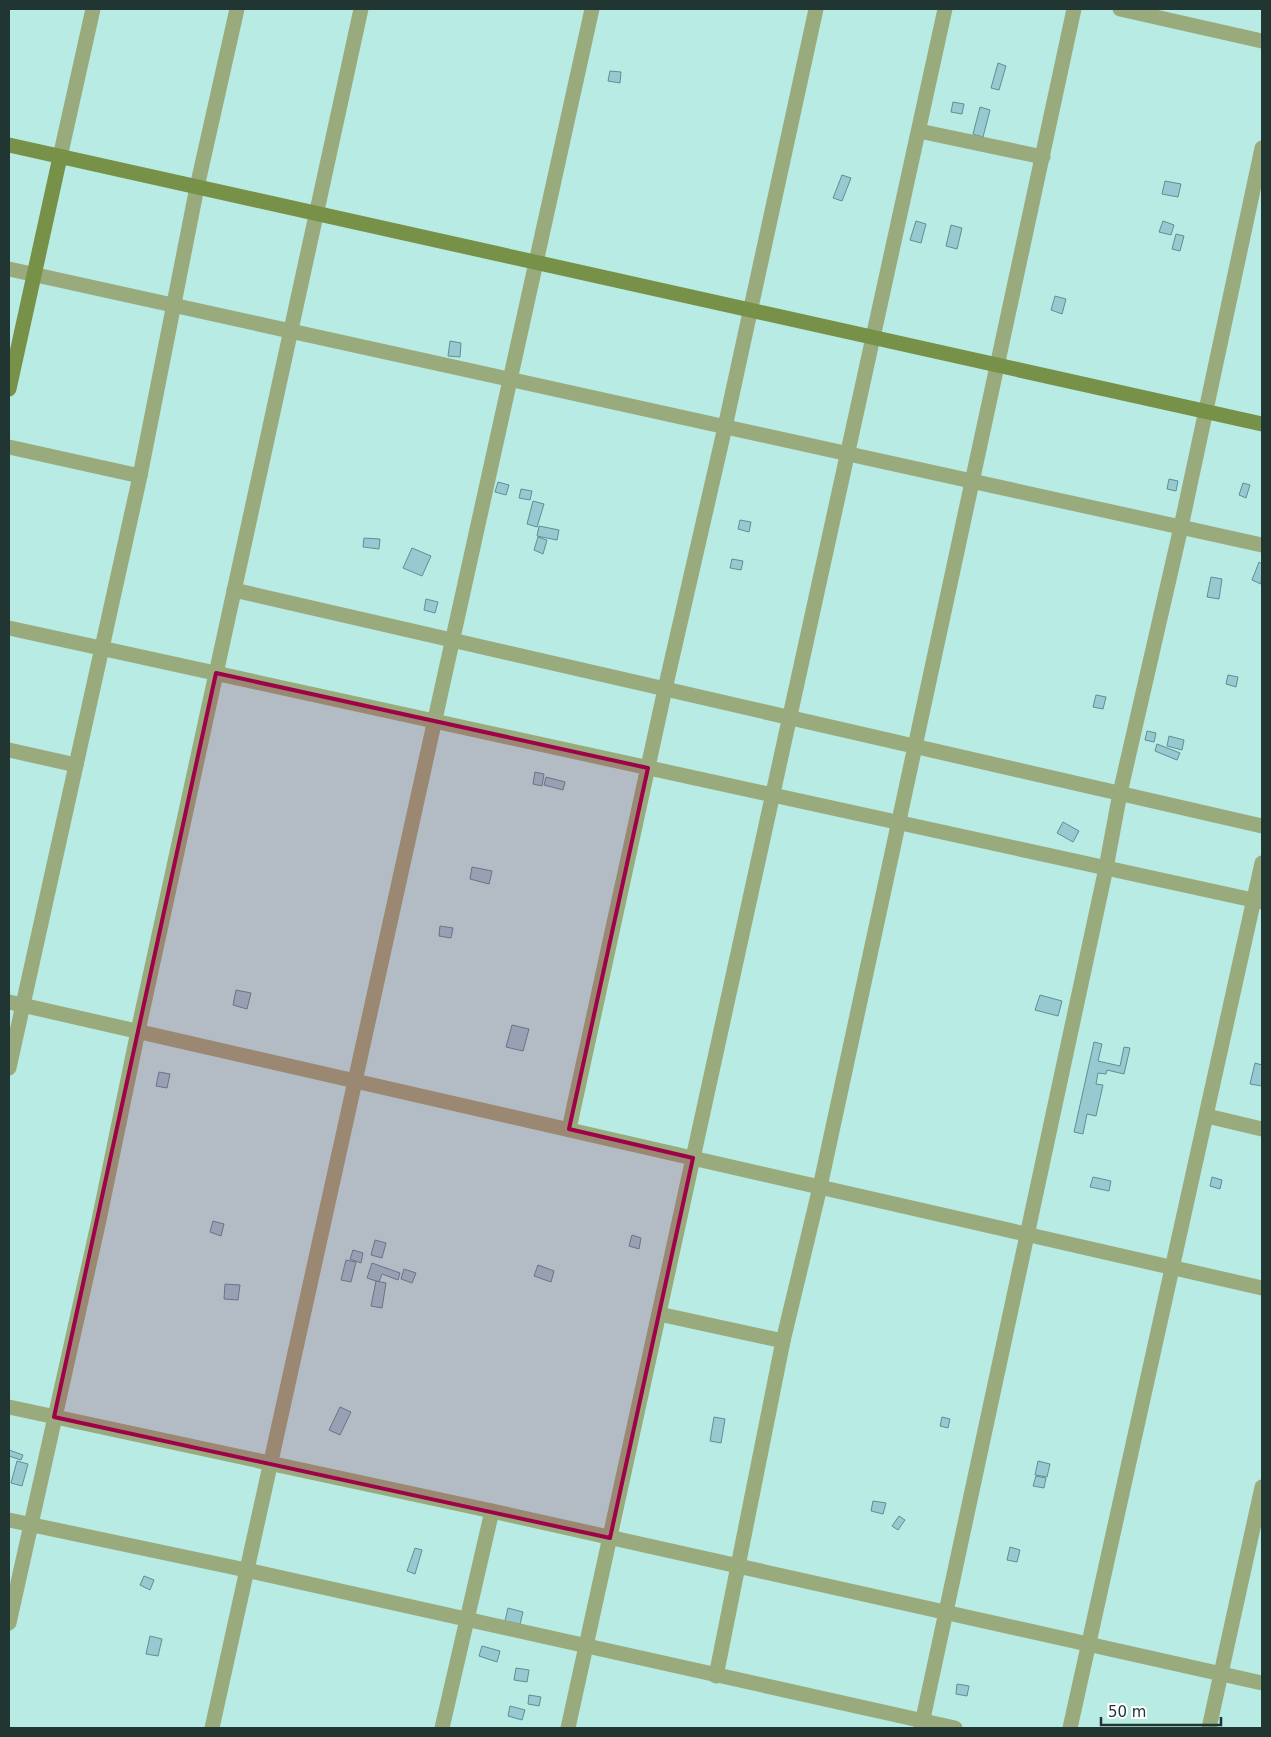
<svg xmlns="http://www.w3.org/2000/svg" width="1271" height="1737" font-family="'DejaVu Sans',sans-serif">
	<rect width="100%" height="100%" fill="#b8ebe4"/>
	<g fill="#97cad0" stroke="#5d8f95">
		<polygon points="998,63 1006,66 999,90 991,88"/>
		<polygon points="610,71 621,72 620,83 608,81"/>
		<polygon points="953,102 964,104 962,114 951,112"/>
		<polygon points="980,107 990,110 983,137 973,134"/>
		<polygon points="842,175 851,178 842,201 833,198"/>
		<polygon points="1165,181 1181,184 1178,197 1162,194"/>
		<polygon points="916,221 926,224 921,243 910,240"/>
		<polygon points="1163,221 1174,225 1171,235 1159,232"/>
		<polygon points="951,225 962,228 957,249 946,246"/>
		<polygon points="1176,234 1184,236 1180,251 1172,249"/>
		<polygon points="1055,296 1066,299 1062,314 1051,310"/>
		<polygon points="450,341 461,343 460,357 448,356"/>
		<polygon points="1169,479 1178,481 1176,491 1167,489"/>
		<polygon points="498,482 509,485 506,495 495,492"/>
		<polygon points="1243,483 1250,485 1246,498 1239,495"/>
		<polygon points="521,489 532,491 530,500 519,498"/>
		<polygon points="533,501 544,504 537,527 527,524"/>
		<polygon points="740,520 751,522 749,532 738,529"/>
		<polygon points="539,526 559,530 557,540 537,536"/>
		<polygon points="538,537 547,540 543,554 534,550"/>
		<polygon points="364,538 380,539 379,549 363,547"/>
		<polygon points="412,548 431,556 422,576 403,568"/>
		<polygon points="732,559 743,561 741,570 730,568"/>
		<polygon points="1259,562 1262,564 1261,584 1252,580"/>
		<polygon points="1211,577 1222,579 1219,599 1207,597"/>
		<polygon points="426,599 438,602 435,613 424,610"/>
		<polygon points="1228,675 1238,677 1236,687 1226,684"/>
		<polygon points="1096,695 1106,697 1103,709 1093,707"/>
		<polygon points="1147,731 1156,733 1154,742 1145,740"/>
		<polygon points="1169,736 1184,740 1182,750 1167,746"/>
		<polygon points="1157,744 1180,753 1177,760 1155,751"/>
		<polygon points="535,772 544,774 542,786 533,784"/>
		<polygon points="546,777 565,782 563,790 544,785"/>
		<polygon points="1063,822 1079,831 1073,842 1057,833"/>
		<polygon points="472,867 492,871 489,884 470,879"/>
		<polygon points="440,926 453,928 451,938 439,936"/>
		<polygon points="236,990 251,993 247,1009 233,1005"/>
		<polygon points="1040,995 1062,1001 1058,1016 1035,1010"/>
		<polygon points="512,1025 529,1029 523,1051 506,1047"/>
		<polygon points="1094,1042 1102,1044 1098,1061 1120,1066 1124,1047 1130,1048 1124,1074 1107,1070 1106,1074 1098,1073 1096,1084 1103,1085 1096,1116 1087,1114 1083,1134 1074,1132"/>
		<polygon points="1255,1063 1262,1065 1262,1086 1250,1084"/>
		<polygon points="159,1072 170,1074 167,1088 156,1086"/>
		<polygon points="1093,1177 1111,1181 1109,1191 1090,1187"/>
		<polygon points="1212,1177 1222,1180 1220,1189 1210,1186"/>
		<polygon points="213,1221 224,1224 221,1236 210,1232"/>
		<polygon points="632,1235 641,1238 639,1249 629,1246"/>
		<polygon points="375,1240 386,1243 382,1258 371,1255"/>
		<polygon points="353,1250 363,1253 361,1263 350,1259"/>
		<polygon points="346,1260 356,1262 351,1282 341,1280"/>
		<polygon points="372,1263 400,1273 398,1280 382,1274 379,1282 367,1278"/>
		<polygon points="538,1265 554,1271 551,1282 534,1276"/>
		<polygon points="404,1269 416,1273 412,1283 401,1279"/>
		<polygon points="376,1281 386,1283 382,1308 371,1306"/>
		<polygon points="225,1284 240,1285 238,1300 224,1299"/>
		<polygon points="340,1407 351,1412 340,1435 329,1430"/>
		<polygon points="714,1417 725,1419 721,1443 710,1441"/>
		<polygon points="942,1417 950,1419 948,1428 940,1426"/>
		<polygon points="9,1450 23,1455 21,1460 9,1456"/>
		<polygon points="17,1461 28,1464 22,1486 11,1483"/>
		<polygon points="1038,1461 1050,1464 1047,1477 1035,1475"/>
		<polygon points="1036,1476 1046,1478 1044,1488 1033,1486"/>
		<polygon points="873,1501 886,1503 883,1514 871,1511"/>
		<polygon points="899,1516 905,1520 898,1530 892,1526"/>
		<polygon points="1010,1547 1020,1550 1017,1562 1007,1560"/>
		<polygon points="415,1548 422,1550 415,1574 407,1571"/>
		<polygon points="144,1576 154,1580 150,1590 140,1585"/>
		<polygon points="508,1608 523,1612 520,1624 505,1621"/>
		<polygon points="150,1636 162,1639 158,1656 146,1654"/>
		<polygon points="482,1646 500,1651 497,1662 479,1656"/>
		<polygon points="516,1668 529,1670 527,1682 514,1680"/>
		<polygon points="957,1684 969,1686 967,1696 956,1694"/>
		<polygon points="529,1695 541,1697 539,1706 528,1704"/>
		<polygon points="510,1706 525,1710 522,1720 508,1716"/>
	</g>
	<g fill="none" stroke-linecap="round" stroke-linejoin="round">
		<g stroke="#99ab7d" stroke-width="15">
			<polyline points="1120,9 1262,41"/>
			<polyline points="919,131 1043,157"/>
			<polyline points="60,157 93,9"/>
			<polyline points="9,269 1262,545"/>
			<polyline points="9,447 140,476"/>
			<polyline points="234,590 1262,826"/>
			<polyline points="9,628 1262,902"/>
			<polyline points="9,750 76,765"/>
			<polyline points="9,1002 1262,1288"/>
			<polyline points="9,1068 140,476 197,187 237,9"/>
			<polyline points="1207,1116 1262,1129"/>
			<polyline points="569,1129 665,689 725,427 816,9"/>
			<polyline points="659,1314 783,1341"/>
			<polyline points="9,1407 492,1511 1262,1683"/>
			<polyline points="9,1520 246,1570 955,1728"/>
			<polyline points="9,1623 99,1220 138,1031 361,9"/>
			<polyline points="716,1676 783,1341 820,1187 1074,9"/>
			<polyline points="212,1728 592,9"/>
			<polyline points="442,1728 492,1511"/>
			<polyline points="568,1728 945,9"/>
			<polyline points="921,1728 1106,868 1120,793 1181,527 1262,148"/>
			<polyline points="1070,1728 1262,863"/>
			<polyline points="1209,1728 1262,1487"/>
		</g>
		<g stroke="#789149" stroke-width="15">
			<polyline points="9,145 1262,424"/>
			<polyline points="9,389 60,157"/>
		</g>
	</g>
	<path fill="#9e0248" fill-opacity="0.2" stroke="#9e0248" stroke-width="4" stroke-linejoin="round" d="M216 673 648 768 569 1129 693 1158 610 1538 54 1417Z"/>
	<rect width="1271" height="1737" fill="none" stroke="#213633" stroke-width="20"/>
	<path d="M1101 1717v8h120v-8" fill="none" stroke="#213633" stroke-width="2.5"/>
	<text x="1108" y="1717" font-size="15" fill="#213633" stroke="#ffffff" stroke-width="4" paint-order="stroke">50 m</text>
</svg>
